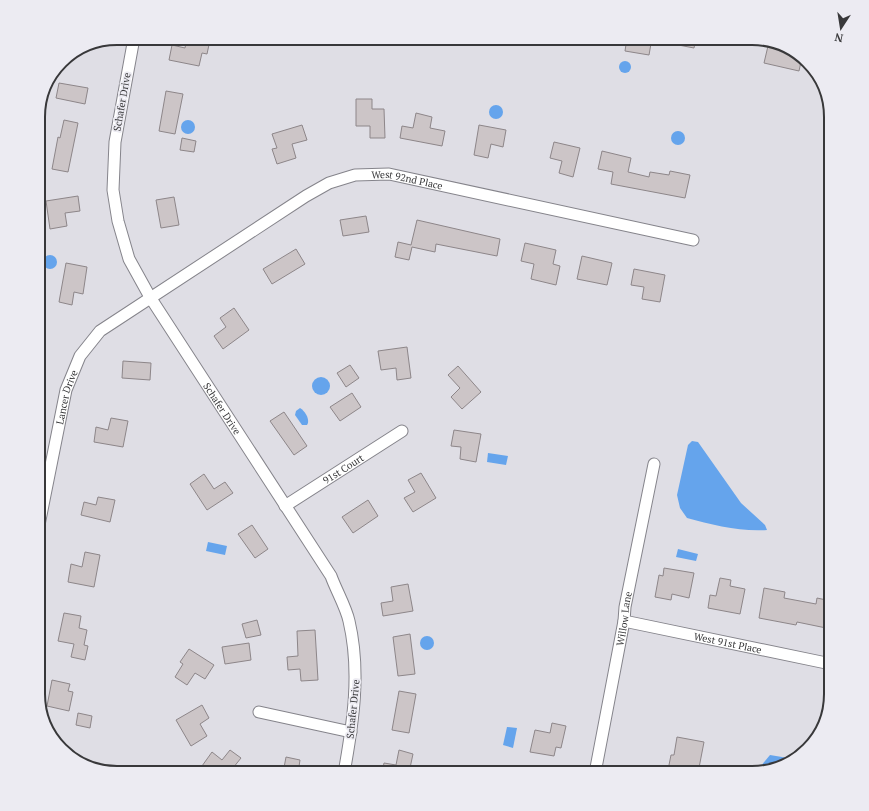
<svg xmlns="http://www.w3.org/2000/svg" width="869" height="811" font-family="'PT Serif',serif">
	<rect width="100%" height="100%" fill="#dfdee5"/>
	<g fill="#65a4ec">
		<circle cx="625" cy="67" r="6"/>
		<circle cx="496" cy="112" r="7"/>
		<circle cx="188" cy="127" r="7"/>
		<circle cx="678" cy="138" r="7"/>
		<polygon points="38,143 43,146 45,152 42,157 38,159"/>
		<circle cx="50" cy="262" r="7"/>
		<circle cx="321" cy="386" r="9"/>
		<path d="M300 408C305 411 309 418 308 423L307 425H302L295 415 296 411Z"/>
		<path d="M692 441 698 442 741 503 765 525 767 530C741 532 712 525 687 518L680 508 677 495 688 445Z"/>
		<polygon points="488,453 508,456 506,465 487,462"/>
		<polygon points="208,542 227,546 225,555 206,551"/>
		<polygon points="678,549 698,554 696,561 676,557"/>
		<circle cx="427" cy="643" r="7"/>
		<polygon points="507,727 517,728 513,748 503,745"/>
		<polygon points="770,755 794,759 782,767 755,773"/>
	</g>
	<g fill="#ccc5c7" stroke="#8d8689">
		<polygon points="187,38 200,38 210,40 207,54 202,53 199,66 169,60 172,45 185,48"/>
		<polygon points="627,38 652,38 649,55 625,51"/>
		<polygon points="668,38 696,38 694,48 668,43"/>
		<polygon points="768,46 794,52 802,57 799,71 764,63"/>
		<polygon points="59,83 88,88 85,104 56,98"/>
		<polygon points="166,91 183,94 175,134 159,131"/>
		<polygon points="356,99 372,99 372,109 384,109 385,138 370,138 370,126 356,126"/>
		<polygon points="416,113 432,117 430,128 445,131 442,146 400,138 402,126 413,128"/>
		<polygon points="64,120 78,123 68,172 52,169 58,137 60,138"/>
		<polygon points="302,125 307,140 292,144 296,158 277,164 272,149 277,148 272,134"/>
		<polygon points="479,125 506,130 503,147 491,144 488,158 474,155"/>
		<polygon points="182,138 196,141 194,152 180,150"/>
		<polygon points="554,142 580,148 573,177 559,173 562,161 550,158"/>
		<polygon points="602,151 631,158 628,172 649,177 650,172 669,175 670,171 690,175 685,198 611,184 613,172 598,169"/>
		<polygon points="78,196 80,211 65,213 67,226 50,229 46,201"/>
		<polygon points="174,197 179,225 161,228 156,200"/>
		<polygon points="366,216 369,232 343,236 340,220"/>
		<polygon points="417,220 500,239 497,256 436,244 435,252 412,247 409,260 395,257 398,242 411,245"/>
		<polygon points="525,243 556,250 553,264 560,266 556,285 531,279 534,264 521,261"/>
		<polygon points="296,249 305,264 272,284 263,269"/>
		<polygon points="582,256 612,263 607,285 577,279"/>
		<polygon points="66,263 87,267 83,294 74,292 72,305 59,302"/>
		<polygon points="634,269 665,275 660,302 642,299 644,287 631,285"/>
		<polygon points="234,308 249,330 223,349 214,336 226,327 220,318"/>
		<polygon points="407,347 411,378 397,380 396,368 381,370 378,351"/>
		<polygon points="123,361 151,363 150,380 122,378"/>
		<polygon points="350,365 359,378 346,387 337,373"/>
		<polygon points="458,366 481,392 462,409 451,397 460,388 448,375"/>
		<polygon points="352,393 361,407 340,421 330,407"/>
		<polygon points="284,412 307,446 294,455 270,421"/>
		<polygon points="111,418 128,421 123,447 94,442 96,427 108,430"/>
		<polygon points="454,430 481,434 476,462 460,459 461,447 451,446"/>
		<polygon points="421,473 436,498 413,512 404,498 415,492 408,480"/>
		<polygon points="204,474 214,489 225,482 233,493 207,510 190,484"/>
		<polygon points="98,497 115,500 110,522 81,515 84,502 96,505"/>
		<polygon points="368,500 378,516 353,533 342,517"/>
		<polygon points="252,525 268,549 255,558 238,534"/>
		<polygon points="85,552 100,555 94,587 68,582 71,564 82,567"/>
		<polygon points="664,568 694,573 689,598 672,594 671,600 655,597 659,575 663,576"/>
		<polygon points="720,578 731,580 730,586 745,589 740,614 708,608 710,595 716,596"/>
		<polygon points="408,584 413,611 383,616 381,603 393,601 391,587"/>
		<polygon points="764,588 785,592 784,598 816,604 817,598 831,601 831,629 797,622 796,625 759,618"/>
		<polygon points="64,613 81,616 79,628 87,630 84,645 88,646 85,660 71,657 74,644 58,641"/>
		<polygon points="257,620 261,635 246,638 242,624"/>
		<polygon points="315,630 318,680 301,681 300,669 288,670 287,657 298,656 297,631"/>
		<polygon points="410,634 415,674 398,676 393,637"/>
		<polygon points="249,643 251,660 225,664 222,647"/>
		<polygon points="189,649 214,665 205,679 195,673 187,685 175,677 183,664 180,662"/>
		<polygon points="52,680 70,684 68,691 73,692 69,711 47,706"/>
		<polygon points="399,691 416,694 409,733 392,730"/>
		<polygon points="202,705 209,718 200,724 207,736 191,746 176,720"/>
		<polygon points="78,713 92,716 90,728 76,725"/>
		<polygon points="552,723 566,726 561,748 556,747 554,756 530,752 535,730 550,733"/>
		<polygon points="677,737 704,742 698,773 684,773 668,770 671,755 674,755"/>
		<polygon points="230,750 241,758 229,773 211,773 202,766 212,752 222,760"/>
		<polygon points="399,750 413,754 410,768 412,768 411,773 382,773 384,763 396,765"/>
		<polygon points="286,757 300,760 298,773 283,773"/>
	</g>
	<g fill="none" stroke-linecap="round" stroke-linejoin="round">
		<defs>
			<g id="street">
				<path id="s1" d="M134 38 115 142 113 190 118 221 129 259 150 297 331 576C336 590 346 607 349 621 361 672 353 723 344 773"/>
				<path id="s2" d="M285 506 402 431"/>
				<path id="s3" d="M38 530 66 390 80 356 100 331 306 196 329 183 355 175 389 174 693 240"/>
				<path id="s4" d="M624 621 831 664"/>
				<polyline points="259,712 351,732"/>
				<path id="s5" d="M595 773 624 621 625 607 654 464"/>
			</g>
		</defs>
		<use href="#street" stroke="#85848b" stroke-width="13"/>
		<use href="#street" stroke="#fff" stroke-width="11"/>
	</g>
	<g text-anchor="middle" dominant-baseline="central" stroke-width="3.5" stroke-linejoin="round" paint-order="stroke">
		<g font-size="10" fill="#38383a" stroke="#ecebf2">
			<text transform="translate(122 102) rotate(-80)">Schafer Drive</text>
			<text stroke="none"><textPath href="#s3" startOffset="564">West 92nd Place</textPath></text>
			<text stroke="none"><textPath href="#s3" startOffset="136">Lancer Drive</textPath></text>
			<text stroke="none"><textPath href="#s1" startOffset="401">Schafer Drive</textPath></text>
			<text stroke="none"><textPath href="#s2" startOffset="69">91st Court</textPath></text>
			<text stroke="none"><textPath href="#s5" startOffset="157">Willow Lane</textPath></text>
			<text stroke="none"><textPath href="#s4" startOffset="106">West 91st Place</textPath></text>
			<text transform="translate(353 709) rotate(-84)">Schafer Drive</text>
		</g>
	</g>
	<path d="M0 0H869V811H0ZM117 45H752A72 72 0 0 1 824 117V694A72 72 0 0 1 752 766H117A72 72 0 0 1 45 694V117A72 72 0 0 1 117 45Z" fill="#ecebf2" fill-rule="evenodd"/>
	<path fill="none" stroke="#38383a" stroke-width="2" d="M117 45H752A72 72 0 0 1 824 117V694A72 72 0 0 1 752 766H117A72 72 0 0 1 45 694V117A72 72 0 0 1 117 45Z"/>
	<g transform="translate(841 28) rotate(192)" stroke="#ecebf2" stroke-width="3" paint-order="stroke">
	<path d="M0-3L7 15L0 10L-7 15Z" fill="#38383a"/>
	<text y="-6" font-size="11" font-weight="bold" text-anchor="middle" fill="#38383a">N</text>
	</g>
</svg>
